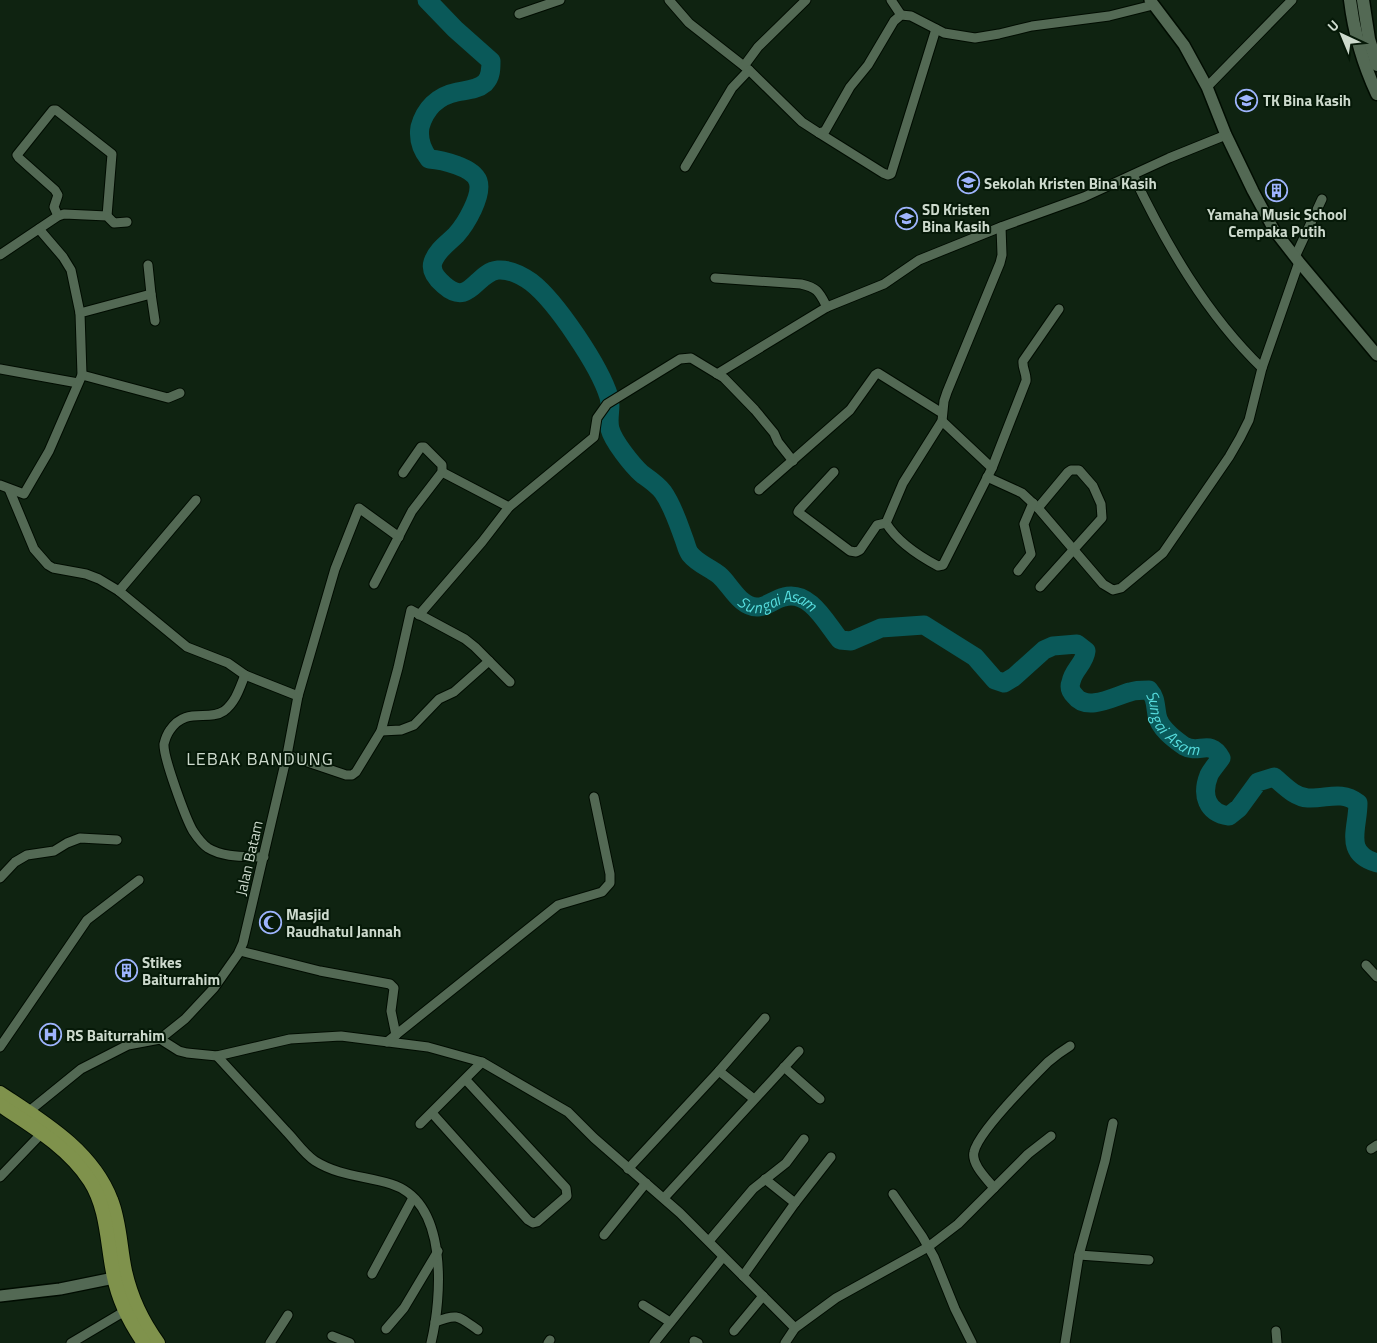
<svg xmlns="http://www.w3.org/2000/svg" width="1377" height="1343" font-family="'Titillium Web',sans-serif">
	<rect width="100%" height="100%" fill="#0f2311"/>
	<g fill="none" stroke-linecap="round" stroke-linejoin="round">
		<path stroke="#0a5959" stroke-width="19" id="s1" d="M427 0 455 29 491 61C491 69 491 77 485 83 477 90 467 90 457 92 437 96 425 109 420 127 418 139 422 150 429 159 442 160 473 167 478 181 483 195 466 224 456 235 448 243 437 250 433 262 430 271 437 279 444 285 470 308 476 272 498 270 510 269 521 275 531 282 556 301 600 367 609 397 612 407 607 418 610 429 613 441 632 465 642 474 649 479 658 485 663 492 673 506 678 523 684 539 686 544 687 550 690 554 698 564 709 567 719 575 730 584 740 608 758 607 766 607 775 599 784 597 810 590 826 623 840 640L851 641 881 628 924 625 975 657 995 680 1004 683 1014 677 1044 650 1053 646 1077 644 1086 651C1085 663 1073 670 1071 682 1069 687 1071 692 1075 696 1087 712 1115 696 1130 692 1136 690 1143 690 1149 690 1156 698 1155 704 1157 715 1159 728 1174 739 1184 746 1199 755 1210 738 1221 758 1217 764 1212 769 1209 775 1201 795 1207 813 1229 816L1239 808 1258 782 1274 777C1284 785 1294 797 1308 798 1327 799 1341 790 1358 803 1358 829 1343 853 1377 863"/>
		<defs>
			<g id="minor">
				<polyline points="669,0 689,23 749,70 802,122 819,133 825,131 850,87 868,65 894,21 901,15 911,16 944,33 975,38 999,34 1032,26 1109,16 1153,5"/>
				<polyline points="891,0 901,15"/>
				<polyline points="519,14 560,0"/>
				<polyline points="744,66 758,47 806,0"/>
				<polyline points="1207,87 1292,0"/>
				<polyline points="819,133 883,173 888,175 891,174 936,29"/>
				<polyline points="685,167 732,88 749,70"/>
				<path d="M1133 175C1166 244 1206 314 1262 368"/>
				<polyline points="58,216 54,207 58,195 55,190 19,158 17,155 53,110 56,110 112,154 107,216"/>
				<path d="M1001 227 1002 255 1000 263 947 392 944 401 942 421 903 483 886 523C897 541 919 556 938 566L943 565 992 468 1026 381C1027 374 1022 368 1023 361L1059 309"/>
				<polyline points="39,229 63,257 71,270 80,313"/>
				<polyline points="0,255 58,216 64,214 107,216 114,223 127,222"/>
				<polyline points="1295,257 1322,199"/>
				<path d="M715 278 801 284C818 288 819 292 827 307"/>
				<polyline points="151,294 155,321"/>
				<polyline points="0,369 78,383"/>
				<polyline points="717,374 827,307 884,284 919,260 1001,227 1084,197 1169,158 1226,135"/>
				<polyline points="82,375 168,398 180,393"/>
				<polyline points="942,421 992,468"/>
				<polyline points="442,472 509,507"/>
				<polyline points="834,472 799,510 798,512 850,551 856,552 860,550 877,525 886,523"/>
				<polyline points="987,477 1022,493 1038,508 1103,584 1113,590 1121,588 1163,553 1229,457 1240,438 1249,420 1262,368 1299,262"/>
				<polyline points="0,485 24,494 49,451 82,375 80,313 151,294 148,265"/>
				<polyline points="9,489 34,549 48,565 53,568 86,574 99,579 119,591 187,647 228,663 245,675 298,696"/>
				<polyline points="759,490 850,410 875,375 878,373 942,413"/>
				<polyline points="1038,508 1068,472 1071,470 1079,470 1093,486 1101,504 1102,518 1040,587"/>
				<polyline points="1018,571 1031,554 1024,524 1033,503"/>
				<polyline points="374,584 412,511 442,472 442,465 424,447 421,447 403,473"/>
				<polyline points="119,591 196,500"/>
				<polyline points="419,615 482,542 509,507 594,437 597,418 607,404 680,359 691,358 724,378 755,410 774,433 778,442 793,461"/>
				<path d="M245 675C240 687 236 702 224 711 208 722 186 706 170 730 167 734 165 740 164 744 163 757 186 819 193 831 197 837 202 844 208 848 224 858 246 856 264 857"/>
				<polyline points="381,731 401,730 414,725 439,699 454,692 489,661"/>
				<polyline points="287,755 346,775 352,775 356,772 381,731 398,668 411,610 465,639 475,647 510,682"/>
				<polyline points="0,878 15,862 27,855 54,851 67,843 80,838 117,840"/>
				<polyline points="240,951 320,971 390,984 394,988 391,1011 396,1035"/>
				<polyline points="1366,965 1377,977"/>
				<polyline points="160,1039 179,1051 187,1053 217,1056 290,1039 341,1036 428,1047 482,1062 568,1112 594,1138 680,1213 795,1328 785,1343"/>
				<polyline points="387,1042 558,905 602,892 610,883 610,874 594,797"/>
				<polyline points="0,1047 87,920 139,880"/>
				<path d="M217 1056C240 1081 263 1106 286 1131 295 1140 304 1154 315 1161 339 1176 365 1176 391 1184 449 1202 442 1297 431 1343"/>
				<polyline points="784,1067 820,1099"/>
				<polyline points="719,1071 754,1099"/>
				<polyline points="28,1112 81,1069 128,1045 160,1039 185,1019 214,988 238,954 243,943 287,755 298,696 335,569 359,508 399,537"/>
				<polyline points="432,1113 528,1220 533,1223 537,1222 567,1196 566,1188 466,1080"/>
				<polyline points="420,1124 482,1062"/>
				<polyline points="1371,1149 1377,1145"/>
				<polyline points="628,1169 719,1071 765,1018"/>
				<polyline points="0,1177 42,1133"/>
				<polyline points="765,1179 795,1203"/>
				<path d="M994 1188C987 1179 971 1164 974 1152 978 1132 1032 1078 1048 1062 1055 1056 1062 1051 1070 1046"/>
				<polyline points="893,1194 922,1236 934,1257 955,1309 972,1343"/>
				<polyline points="664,1198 799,1051"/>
				<polyline points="604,1235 646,1183"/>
				<polyline points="709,1241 753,1189 786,1163 804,1139"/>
				<polyline points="1079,1255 1149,1260"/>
				<polyline points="372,1274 413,1198"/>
				<polyline points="743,1276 795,1203 831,1157"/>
				<polyline points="643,1305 670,1322"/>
				<path d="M435 1322C458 1313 458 1316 478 1330"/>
				<polyline points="795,1328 836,1298 928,1247 958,1224 1028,1154 1051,1136"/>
				<polyline points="386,1329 404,1308 438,1251"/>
				<polyline points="734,1331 763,1296"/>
				<polyline points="1276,1331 1277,1343"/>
				<polyline points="332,1336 350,1343"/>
				<polyline points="694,1341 698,1343"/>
				<polyline points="71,1343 125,1311"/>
				<polyline points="270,1343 288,1315"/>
				<polyline points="548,1343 550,1340"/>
				<polyline points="654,1343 723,1257"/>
				<polyline points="1065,1343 1079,1255 1105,1161 1113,1123"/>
			</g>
			<g id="tertiary">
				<polyline points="1150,0 1184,45 1207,87 1226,135 1253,191 1274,230 1299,262 1377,355"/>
				<polyline points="0,1296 60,1289 114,1278"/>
			</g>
			<g id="secondary">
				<path d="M1350 0C1354 33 1363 64 1377 94"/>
				<polyline points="1363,0 1369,39 1377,65"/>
			</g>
			<g id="trunk">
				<path d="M0 1093C42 1121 92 1150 111 1200 120 1222 120 1248 125 1271 131 1298 142 1321 158 1343"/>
				<path d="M0 1105C32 1126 69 1148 90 1181 108 1209 107 1246 114 1277 119 1302 130 1323 144 1343"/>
			</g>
		</defs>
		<use href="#minor" stroke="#000c01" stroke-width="11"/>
		<use href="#tertiary" stroke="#000c01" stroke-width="14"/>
		<use href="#secondary" stroke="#000c01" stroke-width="15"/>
		<use href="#trunk" stroke="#000c01" stroke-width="16"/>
		<use href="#minor" stroke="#536954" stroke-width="9"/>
		<use href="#tertiary" stroke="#536954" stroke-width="11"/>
		<use href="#secondary" stroke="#536954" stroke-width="12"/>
		<use href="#trunk" stroke="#7f924c" stroke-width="14"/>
	</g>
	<defs>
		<symbol id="school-ring" viewBox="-11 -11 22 22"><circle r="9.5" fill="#061908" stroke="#9eb4fd" stroke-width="1.5"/><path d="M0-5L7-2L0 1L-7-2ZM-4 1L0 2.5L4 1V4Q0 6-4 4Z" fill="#9eb4fd"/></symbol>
		<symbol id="building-ring" viewBox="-11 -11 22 22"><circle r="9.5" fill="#061908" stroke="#9eb4fd" stroke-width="1.5"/><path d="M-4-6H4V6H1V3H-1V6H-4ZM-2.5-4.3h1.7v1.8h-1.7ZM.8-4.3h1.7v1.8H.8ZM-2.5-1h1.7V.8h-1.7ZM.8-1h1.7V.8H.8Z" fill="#9eb4fd"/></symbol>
		<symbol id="mosque-ring" viewBox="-11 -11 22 22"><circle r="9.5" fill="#061908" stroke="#9eb4fd" stroke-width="1.5"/><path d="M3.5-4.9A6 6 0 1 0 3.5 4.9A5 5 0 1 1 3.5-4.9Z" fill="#9eb4fd"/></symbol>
		<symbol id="hospital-ring" viewBox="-11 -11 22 22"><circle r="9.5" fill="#061908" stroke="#9eb4fd" stroke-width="1.5"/><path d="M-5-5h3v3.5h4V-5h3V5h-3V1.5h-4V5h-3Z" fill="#9eb4fd"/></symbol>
	</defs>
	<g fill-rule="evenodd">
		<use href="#school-ring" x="1234" y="88" width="25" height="25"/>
		<use href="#school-ring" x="956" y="170" width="25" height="25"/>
		<use href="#building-ring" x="1264" y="178" width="25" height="25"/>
		<use href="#school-ring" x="894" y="206" width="25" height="25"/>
		<use href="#mosque-ring" x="258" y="910" width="25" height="25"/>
		<use href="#building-ring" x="114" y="958" width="25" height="25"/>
		<use href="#hospital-ring" x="38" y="1022" width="25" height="25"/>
	</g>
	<g text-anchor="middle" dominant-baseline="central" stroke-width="4" stroke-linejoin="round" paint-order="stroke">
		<g font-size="15" font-weight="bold" fill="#cddacd" stroke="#061908" text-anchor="start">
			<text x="1263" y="100">TK Bina Kasih</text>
			<text x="984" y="183">Sekolah Kristen Bina Kasih</text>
			<text x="922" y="209">SD Kristen<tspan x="922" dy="17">Bina Kasih</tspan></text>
			<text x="1277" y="214" text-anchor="middle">Yamaha Music School<tspan x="1277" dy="17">Cempaka Putih</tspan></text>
			<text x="286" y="914">Masjid<tspan x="286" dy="17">Raudhatul Jannah</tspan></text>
			<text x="142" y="962">Stikes<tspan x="142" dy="17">Baiturrahim</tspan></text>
			<text x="66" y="1035">RS Baiturrahim</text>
		</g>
		<g font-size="15" fill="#cddacd" stroke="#061908">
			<text transform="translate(249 858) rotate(-77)">Jalan Batam</text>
		</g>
		<g font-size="16" font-style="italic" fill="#56dcdd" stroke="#061908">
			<text stroke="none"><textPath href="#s1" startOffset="940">Sungai Asam</textPath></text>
			<text stroke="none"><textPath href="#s1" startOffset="1478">Sungai Asam</textPath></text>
		</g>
		<g font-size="18" letter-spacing="1" fill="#cddacd" stroke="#061908">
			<text x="260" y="758">LEBAK BANDUNG</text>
		</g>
	</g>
	<g transform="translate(1342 35) rotate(316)" stroke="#061908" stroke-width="4" paint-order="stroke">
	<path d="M0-4L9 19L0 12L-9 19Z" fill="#cddacd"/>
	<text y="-8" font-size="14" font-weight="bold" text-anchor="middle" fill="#cddacd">U</text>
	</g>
</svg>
